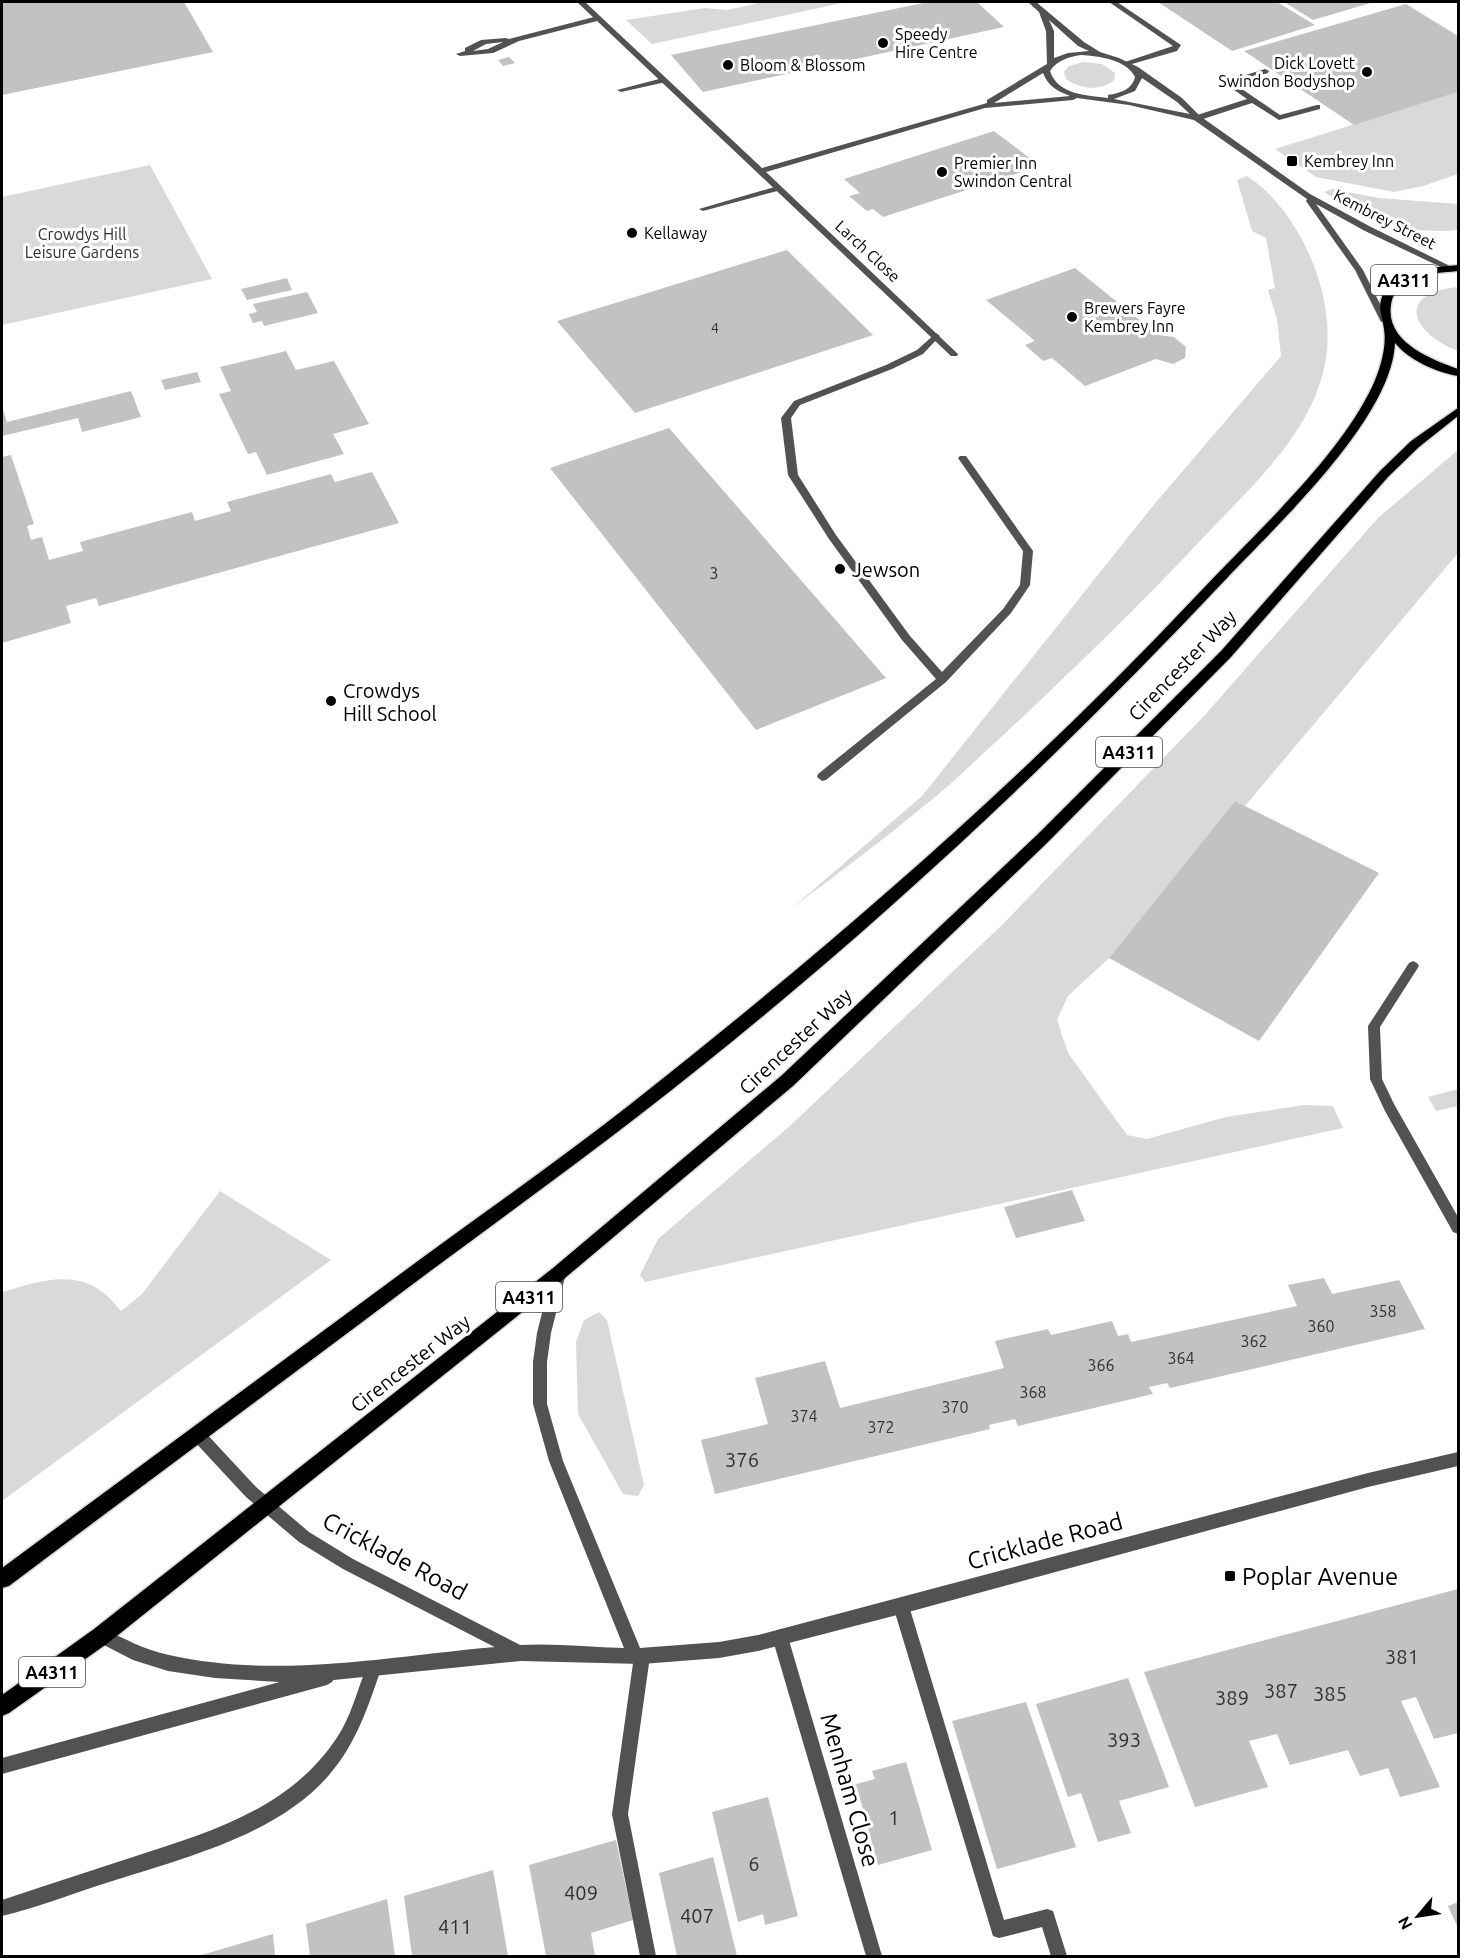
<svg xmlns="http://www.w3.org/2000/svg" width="1460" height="1958" font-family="Ubuntu,sans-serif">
	<rect width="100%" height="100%" fill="#fff"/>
	<g fill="#d9d9d9">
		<polygon points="763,2 847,2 652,44 626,20 705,8 727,10"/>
		<path d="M1083 62 1102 64 1115 73 1114 80C1101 92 1080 89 1066 79L1064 72 1069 66Z"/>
		<polygon points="1458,92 1458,174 1423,186 1394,192 1316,177 1275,149"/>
		<polygon points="150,165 212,279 2,325 2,197"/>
		<path d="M1247 176C1255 182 1264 188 1270 195 1312 239 1339 313 1323 373 1305 441 1248 489 1202 539 1137 608 1068 675 998 740 973 762 950 786 924 806 881 842 835 875 791 909L922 796 1152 507 1281 356 1277 319 1268 290 1275 288 1266 238 1252 231 1237 180Z"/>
		<path d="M1332 189 1379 198 1458 204V230C1404 235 1368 221 1324 192Z"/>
		<path d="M1458 287V351C1411 333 1395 293 1458 287Z"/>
		<polygon points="1458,450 1458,553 1245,806 1235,801 1109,958 1068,996 1057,1020 1068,1053 1127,1135 1147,1139 1226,1117 1304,1105 1333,1106 1343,1128 645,1282 640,1275 658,1239 792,1124 1003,924 1204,716 1378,518"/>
		<polygon points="1458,1089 1458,1106 1436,1111 1428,1097"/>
		<path d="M220 1191 331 1260 2 1501V1292C34 1283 71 1269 101 1291 109 1296 115 1305 121 1311L142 1294Z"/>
		<polygon points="599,1312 607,1320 644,1485 638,1496 623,1494 578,1414 576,1342 584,1320"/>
	</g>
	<g fill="#c2c2c2">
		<polygon points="2,2 184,2 213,52 2,95"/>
		<polygon points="928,2 977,2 1004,27 703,92 671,55"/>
		<polygon points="1158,2 1277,2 1315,25 1232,51"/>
		<polygon points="1284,2 1374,2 1313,20"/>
		<polygon points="1406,4 1458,36 1458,92 1354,125 1244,51"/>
		<polygon points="509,57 515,63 503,66 498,60"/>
		<polygon points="994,131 1040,166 883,217 873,209 867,211 849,196 860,193 844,179"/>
		<polygon points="787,250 873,335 635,413 557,321"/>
		<polygon points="1075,268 1158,335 1174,337 1186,347 1185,358 1173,364 1156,359 1085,386 1052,358 1043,361 1025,345 1035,341 986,300"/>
		<polygon points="287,278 292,290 247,300 241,289"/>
		<polygon points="307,292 318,313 264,326 262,321 253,323 249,314 257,312 253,304"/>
		<polygon points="286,351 296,370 334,361 369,424 333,434 344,454 267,475 256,452 248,454 219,394 231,391 220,367"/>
		<polygon points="197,372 201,382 165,390 161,380"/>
		<polygon points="131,391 141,417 82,432 78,418 2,436 2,407 7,422"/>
		<polygon points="669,428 886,678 756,730 550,468"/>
		<polygon points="11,455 34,524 27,526 31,540 42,537 49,560 83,551 80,542 192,512 195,521 231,511 227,502 331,474 335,482 372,472 399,523 99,606 96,598 66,606 71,623 2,643 2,457"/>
		<polygon points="1235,801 1379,873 1259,1041 1109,958"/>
		<polygon points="1072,1190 1085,1221 1016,1238 1004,1207"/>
		<polygon points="1324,1278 1332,1294 1399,1280 1425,1329 1170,1388 1167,1383 1149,1387 1153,1394 1018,1426 1015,1419 989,1425 990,1429 715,1494 701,1440 768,1424 755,1378 825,1361 840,1408 1004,1368 995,1341 1048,1329 1051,1335 1112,1321 1118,1336 1128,1334 1131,1342 1297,1306 1288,1285"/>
		<polygon points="1458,1589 1458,1733 1434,1739 1416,1697 1401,1701 1440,1787 1400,1797 1388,1768 1360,1776 1348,1750 1290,1765 1277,1734 1249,1741 1268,1787 1195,1807 1144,1672"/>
		<polygon points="1128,1678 1169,1787 1119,1801 1131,1833 1098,1842 1081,1793 1068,1797 1036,1704"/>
		<polygon points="1026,1702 1076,1847 997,1869 952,1721"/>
		<polygon points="906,1762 932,1850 878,1865 856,1784 875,1779 872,1771"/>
		<polygon points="768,1797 798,1916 765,1925 763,1914 738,1922 712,1812"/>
		<polygon points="616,1840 633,1920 591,1933 595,1956 546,1956 529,1865"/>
		<polygon points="713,1857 737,1956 677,1956 659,1873"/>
		<polygon points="493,1870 508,1956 412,1956 404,1896"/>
		<polygon points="387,1899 395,1956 310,1956 306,1924"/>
		<polygon points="1458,1902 1458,1928 1448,1906"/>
		<polygon points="273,1934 275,1956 198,1956"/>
	</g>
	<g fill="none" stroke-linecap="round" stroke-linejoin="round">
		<defs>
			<g id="primary">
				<path d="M1458 265V271C1440 273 1421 273 1405 283 1397 288 1392 296 1391 305 1385 342 1432 360 1458 369V376C1436 372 1410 361 1395 343 1392 418 1279 523 1228 577 1045 772 848 954 637 1117 567 1171 495 1223 425 1275 286 1379 147 1482 9 1586L2 1588V1568C142 1465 282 1361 422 1258 492 1207 563 1157 632 1103 831 946 1024 779 1198 594 1254 534 1337 460 1372 387 1380 370 1387 347 1384 329 1382 314 1376 305 1385 291 1401 268 1433 268 1458 265Z"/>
				<polygon points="1458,408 1458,416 1419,447 1388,477 1231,657 1047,843 793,1086 565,1278 108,1643 9,1713 2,1716 2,1695 94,1629 553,1268 781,1076 1037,835 1221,651 1380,471 1411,441"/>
			</g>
		</defs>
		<use href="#primary" stroke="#dbdbdb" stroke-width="3"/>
		<g fill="#525252" fill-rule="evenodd">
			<polygon points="1109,2 1117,2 1181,45 1177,51 1125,66 1125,62 1173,46"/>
			<path d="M598 16 602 18 601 20 519 41 493 53 460 56 456 54 465 51V48L481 40 506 38 509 39ZM503 42 488 49 473 51 486 44Z"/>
			<polygon points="1265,69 1269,71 1268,73 1233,83 1280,115 1317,105 1320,105 1320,109 1279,120 1252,103 1200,120 1194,120 1194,116 1247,99 1223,82"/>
			<polygon points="663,78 666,78 666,82 621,92 617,90"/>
			<polygon points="778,186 781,186 781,190 703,211 699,209"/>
			<polygon points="936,333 940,336 923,354 892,369 800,405 791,418 798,475 836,535 910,636 942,672 1003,609 1020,585 1023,551 958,458 960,456 966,456 1033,551 1030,585 1011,613 946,682 826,780 822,781 817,777 818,774 936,679 902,640 829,539 788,475 781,418 794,401 886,365 917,350"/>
			<polygon points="1413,961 1417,963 1419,966 1380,1027 1382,1079 1394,1104 1458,1217 1458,1234 1453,1232 1385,1111 1370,1079 1368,1026 1409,963"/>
			<polygon points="198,1428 203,1430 256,1487 309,1532 353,1559 526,1648 529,1653 526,1658 521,1661 516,1658 343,1569 299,1542 246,1497 193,1440 191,1435 193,1430"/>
			<polygon points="901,1598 906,1601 909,1606 1004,1920 1047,1909 1053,1911 1067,1956 1051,1956 1042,1927 999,1938 993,1936 893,1606 896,1601"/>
			<polygon points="642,1648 647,1651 650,1656 628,1814 656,1956 640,1956 612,1814 634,1656 637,1651"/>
			<polygon points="327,1669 332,1672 335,1677 332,1682 327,1685 2,1774 2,1758"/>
		</g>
		<g fill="#525252" fill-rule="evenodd">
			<path d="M577 2H585L762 168 987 103V100L1047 64 1046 31 1039 12 1028 2H1036L1084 42 1100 52 1119 58 1138 67 1182 98 1200 116 1310 194 1371 227 1454 268 1447 270 1365 231 1316 204 1363 270 1388 320 1381 322 1355 270 1306 201 1307 199 1194 120 1129 105 1077 98 1073 100 985 108 766 172 958 354 957 356H951ZM1049 20 1078 46 1089 51 1068 53 1054 58V31ZM1081 55C1099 56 1127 60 1135 77 1132 90 1120 93 1108 95V98C1086 95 1058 95 1050 71 1057 60 1069 57 1081 55ZM1043 73C1048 86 1057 91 1070 96L994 103ZM1142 78 1177 102 1190 114 1114 99 1135 91Z"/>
			<polygon points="780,1629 785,1632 788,1637 882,1956 866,1956 772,1637 775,1632"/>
			<path d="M373 1661 378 1664 381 1669C368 1707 356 1744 329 1775 277 1836 180 1859 106 1883 71 1894 36 1908 2 1916V1900C46 1885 91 1871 136 1856 211 1832 290 1808 336 1739 352 1716 357 1689 368 1664Z"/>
		</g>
		<path fill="#525252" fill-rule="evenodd" d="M559 1267 564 1269 566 1273 551 1333 547 1362V1404L563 1461 640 1648 719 1642 758 1635 1368 1473 1458 1452V1466L1368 1487 901 1614 758 1651 719 1658 642 1664 521 1661 324 1681 279 1682 215 1678 168 1671 133 1660 96 1641 93 1636 96 1631 101 1628C124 1638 144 1650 169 1655 285 1681 402 1653 519 1645 554 1643 590 1647 624 1648L549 1461 533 1404V1362L537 1333 552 1273 554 1269Z"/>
		<use href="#primary" fill="#000" fill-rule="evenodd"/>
	</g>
	<g fill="#000" stroke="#fff" stroke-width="2">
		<circle cx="883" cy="43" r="6"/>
		<circle cx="728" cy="65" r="6"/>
		<circle cx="1367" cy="72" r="6"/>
		<rect x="1286" y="155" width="12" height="12" rx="3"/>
		<circle cx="942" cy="172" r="6"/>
		<circle cx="632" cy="233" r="6"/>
		<circle cx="1072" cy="317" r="6"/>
		<circle cx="840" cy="569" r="6"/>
		<circle cx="331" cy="701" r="6"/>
		<rect x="1224" y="1570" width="12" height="12" rx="3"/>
	</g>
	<g text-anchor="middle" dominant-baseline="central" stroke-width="6" stroke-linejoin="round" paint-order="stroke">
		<g font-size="14" fill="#303030">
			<text x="715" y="328">4</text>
		</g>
		<g font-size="16" fill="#000" stroke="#fff" text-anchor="start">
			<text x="895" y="34">Speedy<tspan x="895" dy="18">Hire Centre</tspan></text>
			<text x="1355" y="63" text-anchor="end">Dick Lovett<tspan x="1355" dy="18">Swindon Bodyshop</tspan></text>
			<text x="740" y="65">Bloom &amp; Blossom</text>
			<text x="1304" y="161">Kembrey Inn</text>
			<text x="954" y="163">Premier Inn<tspan x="954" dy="18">Swindon Central</tspan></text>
			<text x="644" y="233">Kellaway</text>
			<text x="1084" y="308">Brewers Fayre<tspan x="1084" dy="18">Kembrey Inn</tspan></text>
		</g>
		<g font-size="16" fill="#000" stroke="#fff">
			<text transform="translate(1385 219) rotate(27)">Kembrey Street</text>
			<text transform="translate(868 251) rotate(43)">Larch Close</text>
		</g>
		<g font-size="16" fill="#303030" stroke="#fff">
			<text x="82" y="234">Crowdys Hill<tspan x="82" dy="18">Leisure Gardens</tspan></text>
		</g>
		<g font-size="16" fill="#303030">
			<text x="714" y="573">3</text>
			<text x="1383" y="1311">358</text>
			<text x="1321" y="1326">360</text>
			<text x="1254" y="1341">362</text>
			<text x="1181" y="1358">364</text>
			<text x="1101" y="1365">366</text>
			<text x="1033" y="1392">368</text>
			<text x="955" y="1407">370</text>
			<text x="804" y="1416">374</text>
			<text x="881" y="1427">372</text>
		</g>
		<g fill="#fff" stroke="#4c4c4c" stroke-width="1.5">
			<rect x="1371" y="265" width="66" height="30" rx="4.5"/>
			<rect x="1096" y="737" width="66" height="30" rx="4.5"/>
			<rect x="496" y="1282" width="66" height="30" rx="4.5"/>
			<rect x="19" y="1657" width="66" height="30" rx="4.5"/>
		</g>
		<g font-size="18" font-weight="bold" fill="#000">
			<text x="1404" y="280">A4311</text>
			<text x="1129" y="752">A4311</text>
			<text x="529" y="1297">A4311</text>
			<text x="52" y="1672">A4311</text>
		</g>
		<g font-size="20" fill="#000" stroke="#fff" text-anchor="start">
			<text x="852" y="569">Jewson</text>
			<text x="343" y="690">Crowdys<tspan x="343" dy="23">Hill School</tspan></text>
		</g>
		<g font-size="20" fill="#000" stroke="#fff">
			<text transform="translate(1182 665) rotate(-46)">Cirencester Way</text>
			<text transform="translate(795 1041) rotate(-43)">Cirencester Way</text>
			<text transform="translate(410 1363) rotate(-38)">Cirencester Way</text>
		</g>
		<g font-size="20" fill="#303030">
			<text x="742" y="1459">376</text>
			<text x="1402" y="1656">381</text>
			<text x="1281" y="1690">387</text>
			<text x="1330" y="1693">385</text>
			<text x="1232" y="1697">389</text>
			<text x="1124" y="1739">393</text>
			<text x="894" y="1817">1</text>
			<text x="754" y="1863">6</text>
			<text x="581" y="1892">409</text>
			<text x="697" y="1915">407</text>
			<text x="455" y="1926">411</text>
		</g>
		<g font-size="24" fill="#000" stroke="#fff">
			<text transform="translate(1045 1541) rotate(-15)">Cricklade Road</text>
			<text transform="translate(395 1556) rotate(28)">Cricklade Road</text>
			<text transform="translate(850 1790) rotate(74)">Menham Close</text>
		</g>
		<g font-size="24" fill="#000" stroke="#fff" text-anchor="start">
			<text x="1242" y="1576">Poplar Avenue</text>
		</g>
	</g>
	<rect width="1460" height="1958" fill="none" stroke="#000000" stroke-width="6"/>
	<g transform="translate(1418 1916) rotate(241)" stroke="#ffffff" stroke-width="4.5" paint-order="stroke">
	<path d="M0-4.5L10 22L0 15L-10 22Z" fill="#000000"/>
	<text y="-9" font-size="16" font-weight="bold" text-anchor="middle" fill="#000000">N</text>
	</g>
</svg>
